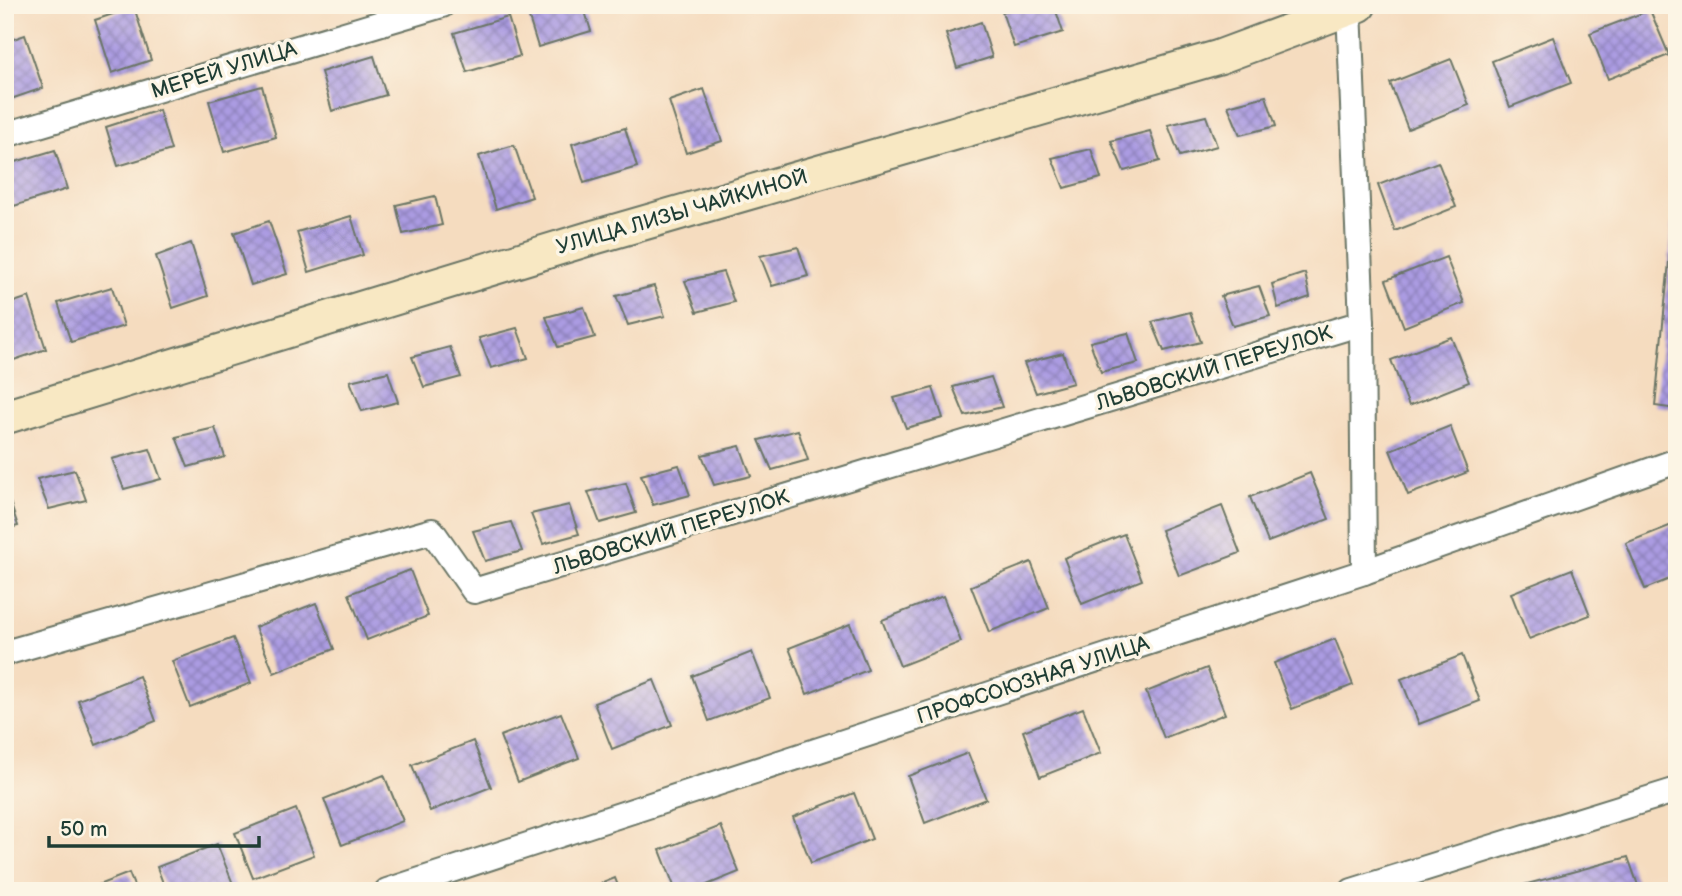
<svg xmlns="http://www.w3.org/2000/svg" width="1682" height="896" font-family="'Balsamiq Sans',sans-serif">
	<defs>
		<pattern id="building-cross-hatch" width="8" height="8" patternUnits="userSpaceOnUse" patternTransform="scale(1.75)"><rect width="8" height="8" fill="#ab9be2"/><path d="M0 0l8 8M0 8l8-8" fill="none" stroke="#8b80b8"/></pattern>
	</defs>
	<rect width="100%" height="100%" fill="#fcf5e5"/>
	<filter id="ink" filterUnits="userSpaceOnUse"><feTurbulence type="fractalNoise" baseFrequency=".0143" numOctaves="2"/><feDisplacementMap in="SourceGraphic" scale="14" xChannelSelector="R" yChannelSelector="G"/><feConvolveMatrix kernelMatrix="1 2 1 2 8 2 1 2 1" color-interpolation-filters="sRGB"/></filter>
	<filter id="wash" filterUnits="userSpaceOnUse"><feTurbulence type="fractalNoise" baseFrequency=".00686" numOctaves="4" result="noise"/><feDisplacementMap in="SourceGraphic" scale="28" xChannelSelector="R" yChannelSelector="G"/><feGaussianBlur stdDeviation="1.57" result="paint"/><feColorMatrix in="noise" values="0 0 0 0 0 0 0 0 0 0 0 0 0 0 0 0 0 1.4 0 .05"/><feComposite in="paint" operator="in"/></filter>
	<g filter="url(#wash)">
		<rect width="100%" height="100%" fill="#f5dcbf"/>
		<g id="blocks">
			<g fill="url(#building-cross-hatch)">
				<polygon points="535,5 583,5 591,31 538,47 526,8"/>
				<polygon points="1025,5 1054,5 1063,32 1014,47 1002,12"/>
				<polygon points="134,7 151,60 112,73 95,20"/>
				<polygon points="1650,10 1669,55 1608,79 1590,33"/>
				<polygon points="508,17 520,56 467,72 454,33"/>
				<polygon points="981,22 992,57 957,68 946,34"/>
				<polygon points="25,35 43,88 5,101 5,42"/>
				<polygon points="1553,37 1571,83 1510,107 1492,61"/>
				<polygon points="374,56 386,95 332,111 321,72"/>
				<polygon points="1451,59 1469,105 1408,129 1390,83"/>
				<polygon points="262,86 276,137 224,152 209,101"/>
				<polygon points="704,89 722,141 686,153 669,101"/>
				<polygon points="1266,96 1276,126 1240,135 1228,106"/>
				<polygon points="159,110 171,150 118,166 106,127"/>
				<polygon points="1206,116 1217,146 1180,156 1168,125"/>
				<polygon points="625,128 637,167 584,183 572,144"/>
				<polygon points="1150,131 1160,161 1124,171 1111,141"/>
				<polygon points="514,145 532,197 496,209 479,156"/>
				<polygon points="1091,149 1101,178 1064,188 1052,158"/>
				<polygon points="55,150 67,189 14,206 5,178 5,165"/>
				<polygon points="1438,162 1456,207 1395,231 1378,185"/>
				<polygon points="435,196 442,225 403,234 396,205"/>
				<polygon points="1675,200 1677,200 1677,409 1655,406"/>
				<polygon points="351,216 363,255 309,272 297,232"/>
				<polygon points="269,221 287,274 251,285 234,233"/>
				<polygon points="191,243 208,296 173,308 156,256"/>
				<polygon points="798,247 808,276 772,286 760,256"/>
				<polygon points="1446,257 1464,303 1404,327 1386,280"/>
				<polygon points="723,272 734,302 697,312 685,281"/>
				<polygon points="1305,273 1310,297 1278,308 1272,284"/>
				<polygon points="654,286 665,316 628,325 616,296"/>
				<polygon points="1259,286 1270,316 1233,326 1221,296"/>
				<polygon points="112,287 124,326 71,342 58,303"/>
				<polygon points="29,297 46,349 11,361 5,344 5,305"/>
				<polygon points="584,307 595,337 558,347 546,317"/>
				<polygon points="1190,312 1201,342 1164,351 1152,322"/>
				<polygon points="517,328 528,358 491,368 479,338"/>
				<polygon points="1128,333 1138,363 1101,372 1090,342"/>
				<polygon points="1451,337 1469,382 1409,406 1391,360"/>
				<polygon points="450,347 461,377 424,387 412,357"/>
				<polygon points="1063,353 1073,383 1036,393 1024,363"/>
				<polygon points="388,372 398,402 362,411 350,381"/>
				<polygon points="991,377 1002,407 965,416 953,387"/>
				<polygon points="933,388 943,418 906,428 894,398"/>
				<polygon points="1450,426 1468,472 1408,495 1390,450"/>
				<polygon points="215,428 225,457 188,467 176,437"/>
				<polygon points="798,430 808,460 772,470 759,440"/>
				<polygon points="740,446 751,476 714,485 702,455"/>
				<polygon points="150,449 161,479 124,489 112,459"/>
				<polygon points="679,465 690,495 653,505 641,475"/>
				<polygon points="75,470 86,500 49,509 37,479"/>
				<polygon points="1310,473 1329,519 1268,542 1250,497"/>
				<polygon points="626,483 636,513 600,523 588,492"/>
				<polygon points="8,496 18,526 5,529 5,497"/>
				<polygon points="569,505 579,534 543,544 531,514"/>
				<polygon points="1222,506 1240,553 1179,576 1161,530"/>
				<polygon points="511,522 522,551 485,561 473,531"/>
				<polygon points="1677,523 1677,576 1645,589 1626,543"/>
				<polygon points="1124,534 1142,580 1082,604 1064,558"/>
				<polygon points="1031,562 1049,608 989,632 971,586"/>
				<polygon points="1572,569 1590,615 1529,639 1511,593"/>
				<polygon points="410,570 428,616 367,640 349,594"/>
				<polygon points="943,596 961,642 900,666 882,620"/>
				<polygon points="316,603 334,649 274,673 255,627"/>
				<polygon points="850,624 868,670 807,694 789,648"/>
				<polygon points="233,638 251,683 190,707 172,661"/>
				<polygon points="1335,639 1353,685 1292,709 1274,663"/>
				<polygon points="752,652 770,698 709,721 692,676"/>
				<polygon points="1462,655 1480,701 1419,724 1401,679"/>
				<polygon points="1207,668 1225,714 1164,738 1146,692"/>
				<polygon points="139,676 156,721 96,745 78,700"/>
				<polygon points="654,680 672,725 612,749 594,703"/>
				<polygon points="1083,708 1101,753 1040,777 1023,731"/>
				<polygon points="561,713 579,758 518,782 500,736"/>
				<polygon points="473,741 491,787 430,811 412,765"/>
				<polygon points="968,753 986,799 925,823 908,776"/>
				<polygon points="384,775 403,821 342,845 324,799"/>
				<polygon points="854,793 872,839 811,863 793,817"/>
				<polygon points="296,809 314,855 253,878 235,833"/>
				<polygon points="721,826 739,872 692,891 676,891 660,850"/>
				<polygon points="217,844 235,889 166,891 157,867"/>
				<polygon points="1628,857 1640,891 1505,891 1505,890"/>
				<polygon points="129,873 136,891 83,891"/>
				<polygon points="615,878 620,891 583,891"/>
			</g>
		</g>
	</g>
	<g filter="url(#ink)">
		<use href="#blocks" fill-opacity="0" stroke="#6a7565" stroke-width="2"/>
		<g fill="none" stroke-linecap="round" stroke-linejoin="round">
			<defs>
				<g id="street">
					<polyline points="1349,8 1362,323 1364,572"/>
					<polyline points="5,135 442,5"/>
					<polyline points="5,653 432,531 474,591 1362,323"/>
					<polyline points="387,891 1364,572 1677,461"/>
					<polyline points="1352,891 1677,790"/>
				</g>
				<polyline id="secondary" points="5,417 588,239 1219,57 1359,5"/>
			</defs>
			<use href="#street" stroke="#6a7565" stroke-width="28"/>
			<use href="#secondary" stroke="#6a7565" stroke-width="37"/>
			<use href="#street" stroke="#fff" stroke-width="24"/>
			<use href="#secondary" stroke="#f8e8c3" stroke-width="33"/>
		</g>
	</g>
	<g text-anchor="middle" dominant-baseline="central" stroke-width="7" stroke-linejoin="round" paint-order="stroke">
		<g font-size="21" fill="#1f3d34" stroke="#fcf5e5">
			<text transform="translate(224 70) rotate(-17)">МЕРЕЙ УЛИЦА</text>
			<text transform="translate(682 212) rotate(-16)">УЛИЦА ЛИЗЫ ЧАЙКИНОЙ</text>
			<text transform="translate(1214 368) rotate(-17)">ЛЬВОВСКИЙ ПЕРЕУЛОК</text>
			<text transform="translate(671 532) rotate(-17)">ЛЬВОВСКИЙ ПЕРЕУЛОК</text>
			<text transform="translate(1033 680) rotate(-18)">ПРОФСОЮЗНАЯ УЛИЦА</text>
		</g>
	</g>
	<rect width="1682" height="896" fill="none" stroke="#fcf5e5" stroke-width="28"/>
	<path d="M49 836v10h210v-10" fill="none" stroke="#1f3d34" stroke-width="3.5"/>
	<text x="60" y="836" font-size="21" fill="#1f3d34" stroke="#fcf5e5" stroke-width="5" paint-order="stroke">50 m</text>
</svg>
